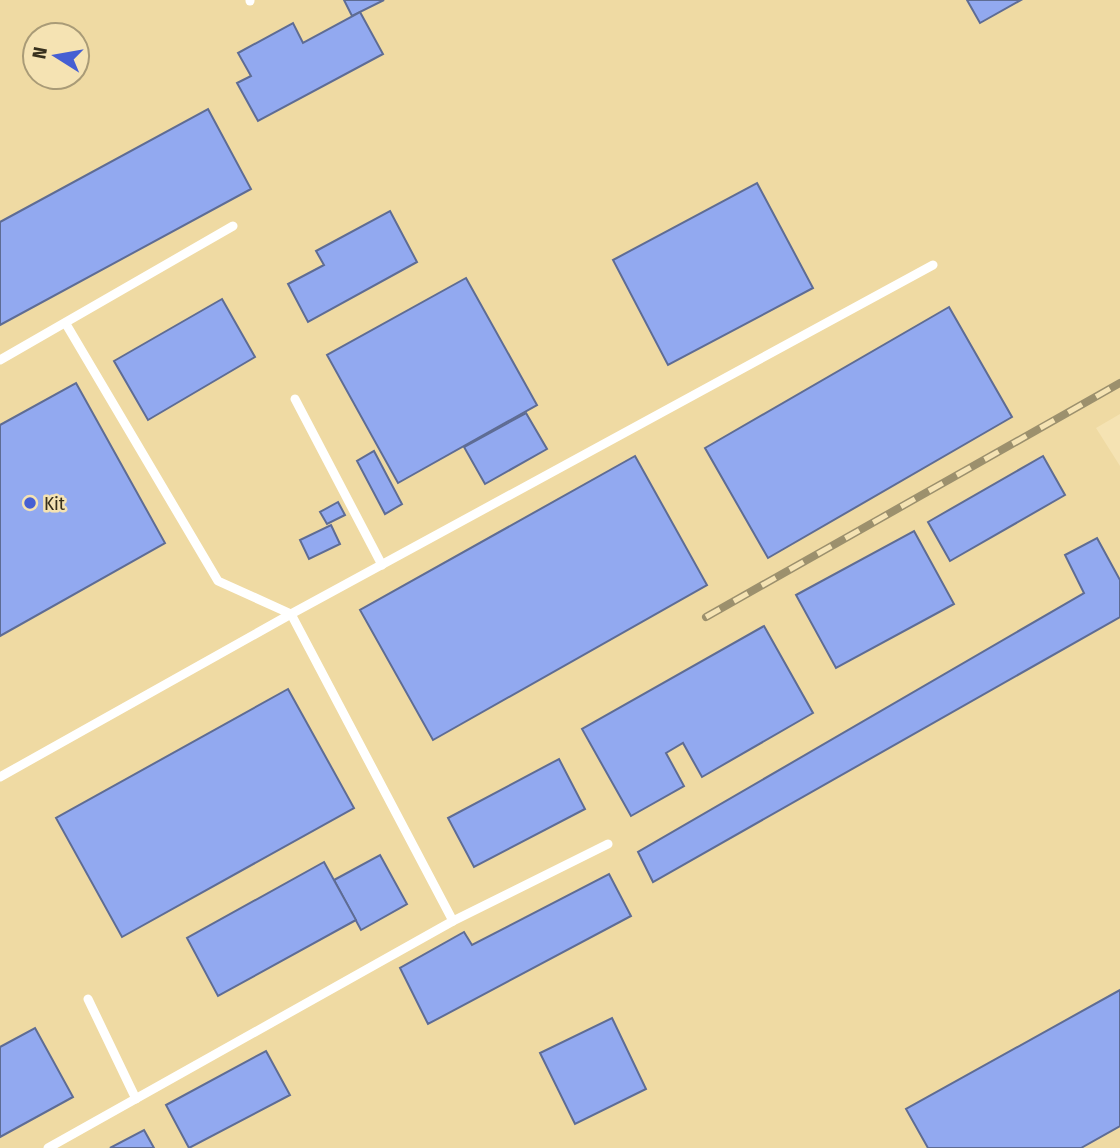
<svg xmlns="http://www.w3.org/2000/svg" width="1120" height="1148" font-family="'Fira Sans Condensed',sans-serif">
	<rect width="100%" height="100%" fill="#f5e3b3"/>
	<path fill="#efdaa3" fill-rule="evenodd" d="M0 0H1120V414L1096 428 1120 466V1148H0ZM35 35H77V77H35Z"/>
	<g fill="#92a9f0" stroke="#5e6c94" stroke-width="2">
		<polygon points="344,0 384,0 352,16"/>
		<polygon points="967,0 1021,0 980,23"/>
		<polygon points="360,12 383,54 258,121 237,83 251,76 238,53 293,23 303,43"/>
		<polygon points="208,109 251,189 0,325 0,222"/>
		<polygon points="757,183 813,288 668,365 613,260"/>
		<polygon points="390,211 417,262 308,322 288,284 324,265 316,251"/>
		<polygon points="466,278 537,405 398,483 327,355"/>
		<polygon points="222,299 255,357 148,420 114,361"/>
		<polygon points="949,307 1012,417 768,558 705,448"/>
		<polygon points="76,383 165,543 0,636 0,425"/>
		<polygon points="526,413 547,449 485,484 464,447"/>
		<polygon points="374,451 402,504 385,514 357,461"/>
		<polygon points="635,456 707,585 433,740 360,610"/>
		<polygon points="1043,456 1065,495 950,561 928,522"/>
		<polygon points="338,502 345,515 327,524 320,512"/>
		<polygon points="331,525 340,544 309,559 300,540"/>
		<polygon points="914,531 954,604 836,668 796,595"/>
		<polygon points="1097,538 1120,580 1120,617 653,882 638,852 1084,593 1065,555"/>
		<polygon points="764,626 813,713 702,777 683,743 666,753 684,786 631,816 582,729"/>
		<polygon points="288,689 354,808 122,937 56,818"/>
		<polygon points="559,759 585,809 474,867 448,818"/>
		<polygon points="380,855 407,904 361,930 334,880"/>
		<polygon points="324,862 356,920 218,996 187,938"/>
		<polygon points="609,874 631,916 428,1024 400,968 464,932 472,945"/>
		<polygon points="1120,990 1120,1126 1081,1148 928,1148 906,1109"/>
		<polygon points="612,1018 646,1089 575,1124 540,1053"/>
		<polygon points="35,1028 73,1097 0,1137 0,1047"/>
		<polygon points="266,1051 290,1095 189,1148 166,1105"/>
		<polygon points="144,1130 154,1148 110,1148"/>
	</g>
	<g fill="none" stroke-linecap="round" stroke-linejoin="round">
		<g stroke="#fff" stroke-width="9">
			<polyline points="250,0 250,1"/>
			<polyline points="66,324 218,581 291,614"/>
			<polyline points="0,360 233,226"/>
			<polyline points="295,399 382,565"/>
			<polyline points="0,777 291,614"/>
			<polyline points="453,921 291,614 933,265"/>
			<polyline points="88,999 136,1099"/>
			<polyline points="48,1148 453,921 608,844"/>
		</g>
		<defs>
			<polyline id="rail" points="706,617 1120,383"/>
		</defs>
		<use href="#rail" stroke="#9c906d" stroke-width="8"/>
		<use href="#rail" stroke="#f5e3b3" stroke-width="5" stroke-dasharray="16" stroke-linecap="butt"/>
	</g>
	<circle fill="#455fd3" stroke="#f5e3b3" stroke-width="2.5" cx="30" cy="503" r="7"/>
	<g text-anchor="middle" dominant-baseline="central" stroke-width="5" stroke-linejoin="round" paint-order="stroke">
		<g font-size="19" fill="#37301d" stroke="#f5e3b3" text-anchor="start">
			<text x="44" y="503">Kit</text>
		</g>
	</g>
	<g transform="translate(56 56) rotate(281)"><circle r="33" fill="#f5e3b3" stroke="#a99b77" stroke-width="2"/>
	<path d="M0-5L12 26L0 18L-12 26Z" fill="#455fd3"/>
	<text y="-10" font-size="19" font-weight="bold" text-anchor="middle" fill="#37301d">N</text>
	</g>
</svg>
